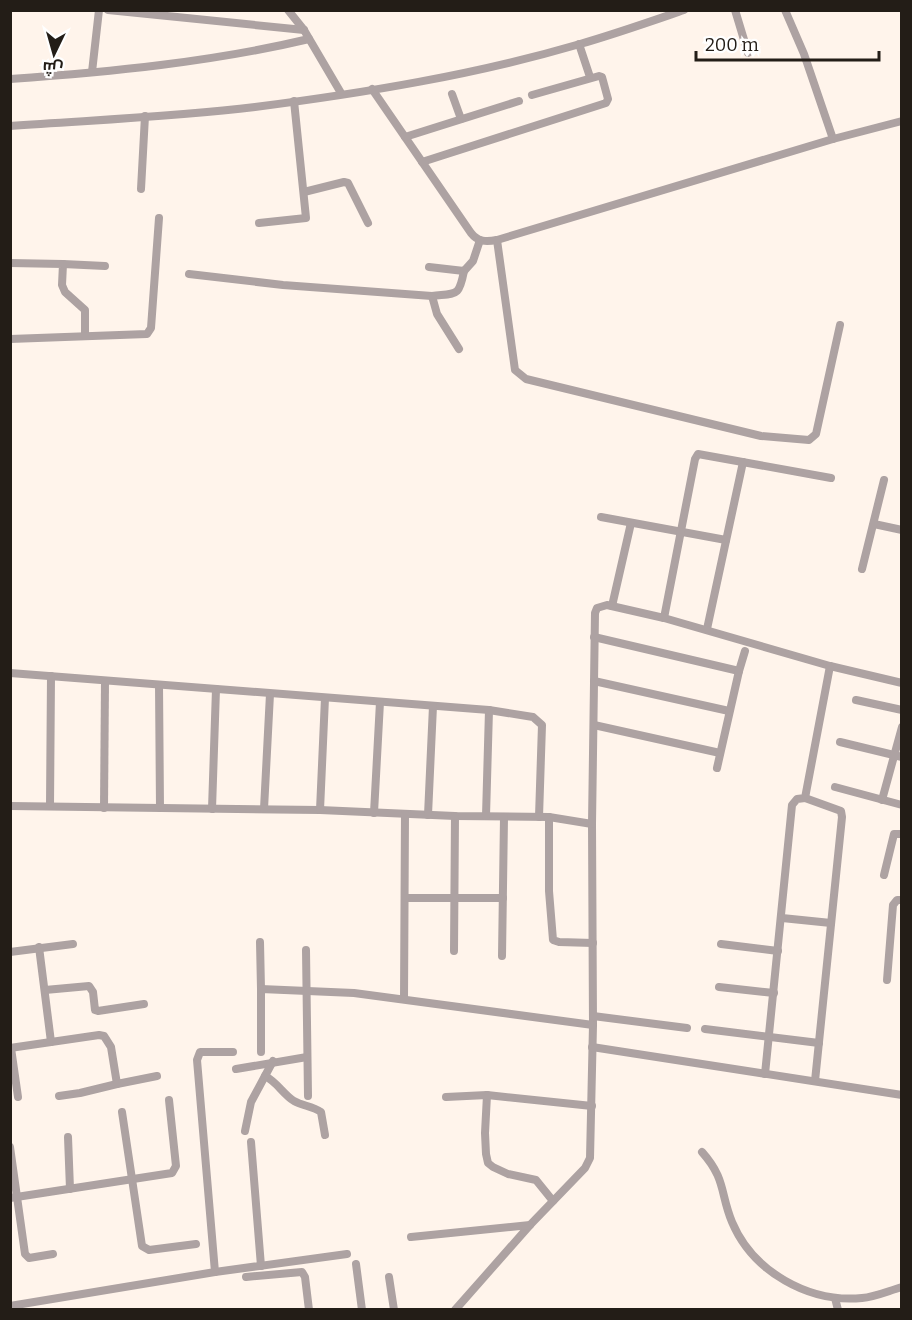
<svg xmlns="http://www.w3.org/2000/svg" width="912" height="1320" font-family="Bitter,Cairo,serif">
	<rect width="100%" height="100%" fill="#fff4eb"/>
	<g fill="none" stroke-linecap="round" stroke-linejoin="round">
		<g stroke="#ada2a2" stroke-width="8">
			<polyline points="108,10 304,30"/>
			<polyline points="288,10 304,30 341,93"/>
			<polyline points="735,10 748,53"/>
			<polyline points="785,10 804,54 833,139"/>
			<polyline points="579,44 590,77"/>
			<polyline points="92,72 99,10"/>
			<path d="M10 79C110 72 212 62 309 39"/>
			<path d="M372 89 471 233C478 242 486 242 497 240L833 139 902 121"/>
			<polyline points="452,94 461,119"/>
			<path d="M10 126C92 120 174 117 255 107 364 93 474 75 580 44 615 34 649 22 684 10"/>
			<polyline points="405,137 519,101"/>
			<polyline points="422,162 606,103 608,99 602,77 599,76 532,95"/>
			<polyline points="141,189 145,116"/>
			<polyline points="304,192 344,182 348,183 368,223"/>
			<polyline points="259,223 306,218 294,101"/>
			<polyline points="497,240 515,370 526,379 761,436 809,440 816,434 840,325"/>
			<polyline points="10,263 63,264 62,285 65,292 85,310 85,336"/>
			<polyline points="63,264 105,266"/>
			<polyline points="429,267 464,271 473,261 480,240"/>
			<path d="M189 274 283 285 432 296C457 293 459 297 464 271"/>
			<polyline points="432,296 437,314 459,349"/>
			<polyline points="10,339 147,334 151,328 159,218"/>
			<polyline points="601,517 726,540"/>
			<polyline points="874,524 902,530"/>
			<polyline points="862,569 884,480"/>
			<polyline points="612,606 631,523"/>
			<polyline points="664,618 695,459 698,454 831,478"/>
			<polyline points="707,629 743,462"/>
			<polyline points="594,637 739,671"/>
			<polyline points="10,673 489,710 533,717 542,725 539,817"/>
			<polyline points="594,681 729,711"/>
			<polyline points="159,685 160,808"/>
			<polyline points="856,700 902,710"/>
			<polyline points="594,725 720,753"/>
			<polyline points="840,742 902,757"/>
			<polyline points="717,768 739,671 745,651"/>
			<polyline points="835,787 902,805"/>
			<polyline points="805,798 841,811 842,817 815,1081"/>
			<polyline points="882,800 902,727"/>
			<polyline points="10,806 320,810 455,816 549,817 592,824 593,1025 590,1158 585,1168 530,1225 455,1310"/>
			<polyline points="50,806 51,676"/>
			<polyline points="104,808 105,682"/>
			<polyline points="212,809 216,689"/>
			<polyline points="264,809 270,694"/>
			<polyline points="320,810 325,698"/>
			<polyline points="374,813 380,702"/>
			<polyline points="428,815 433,706"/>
			<polyline points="486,816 489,710"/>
			<polyline points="549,817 549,891 553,940 559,942 593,943"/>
			<polyline points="592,824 595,613 597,608 607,605 664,618 830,666 902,683"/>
			<polyline points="884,875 894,834 902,834"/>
			<polyline points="406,898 503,898"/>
			<polyline points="782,918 831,923"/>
			<polyline points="260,942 261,989"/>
			<polyline points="721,944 778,951"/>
			<polyline points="39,947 51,1042"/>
			<polyline points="306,950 308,1096"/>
			<polyline points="454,951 455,816"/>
			<polyline points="10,952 73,944"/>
			<polyline points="502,956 504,817"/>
			<polyline points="887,980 893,905 897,900 902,900"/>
			<polyline points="719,987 774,993"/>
			<polyline points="45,990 89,986 93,992 95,1010 98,1011 144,1004"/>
			<polyline points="404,999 405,814"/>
			<polyline points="593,1016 687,1028"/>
			<polyline points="705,1029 819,1043"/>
			<polyline points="592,1047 902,1095"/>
			<polyline points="10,1048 99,1035 104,1036 111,1047 117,1084 157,1076"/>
			<polyline points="11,1048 18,1097"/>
			<polyline points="261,1052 261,989 354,993 593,1025"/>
			<polyline points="236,1069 307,1057"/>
			<polyline points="765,1074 792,805 797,799 805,798 830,666"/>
			<path d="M265 1076C277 1082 283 1094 294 1101 303 1106 312 1106 321 1112L325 1135"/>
			<polyline points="487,1095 485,1133 486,1154 488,1163 493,1167 508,1174 536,1180 553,1201"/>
			<polyline points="59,1096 80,1093 117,1084"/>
			<polyline points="446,1097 487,1095 592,1106"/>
			<polyline points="122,1112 142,1246 149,1250 196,1244"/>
			<polyline points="245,1131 251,1102 273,1061"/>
			<polyline points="68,1137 70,1189"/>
			<polyline points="251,1142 261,1266"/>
			<polyline points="10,1147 25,1254 29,1258 53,1254"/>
			<path d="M702 1152C726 1179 720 1193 732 1222 753 1272 809 1303 862 1298 875 1297 888 1291 902 1287"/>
			<polyline points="10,1198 172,1173 176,1166 169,1100"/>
			<polyline points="411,1237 530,1225"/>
			<polyline points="356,1264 362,1310"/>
			<polyline points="215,1272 347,1254"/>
			<polyline points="246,1277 302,1272 305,1277 309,1310"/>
			<polyline points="389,1277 394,1310"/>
			<polyline points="835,1298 838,1310"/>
			<polyline points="10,1306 215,1272 197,1060 200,1052 233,1052"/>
		</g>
	</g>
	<rect width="912" height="1320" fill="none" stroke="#231d17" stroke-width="24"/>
	<g transform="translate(54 54) rotate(185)" stroke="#ffffff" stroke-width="4.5" paint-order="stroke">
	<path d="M0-4.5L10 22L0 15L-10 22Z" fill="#231d17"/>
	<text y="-9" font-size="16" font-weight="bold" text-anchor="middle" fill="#231d17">ش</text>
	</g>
	<path d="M696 51v9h183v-9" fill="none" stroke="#231d17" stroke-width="3"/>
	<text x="705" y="51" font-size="18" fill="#231d17" stroke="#ffffff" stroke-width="4.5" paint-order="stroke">200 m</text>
</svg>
